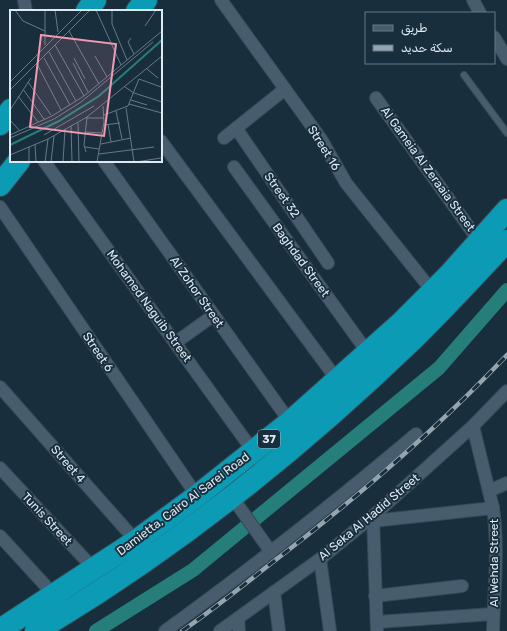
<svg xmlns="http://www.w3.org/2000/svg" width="507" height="631" font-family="Rubik,'Noto Naskh Arabic',sans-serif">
	<rect width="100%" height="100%" fill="#192e3c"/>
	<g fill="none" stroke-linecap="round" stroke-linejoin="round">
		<polyline stroke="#257e7a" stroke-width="14" points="96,631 193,570 439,368 507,290"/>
		<defs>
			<polyline id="lane" points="464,75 507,133"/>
			<g id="street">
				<polyline points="24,0 26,11"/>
				<polyline points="221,0 321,139 346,183 433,292"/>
				<polyline points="473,0 480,13"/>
				<polyline points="494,37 507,59"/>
				<polyline points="376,98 479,241"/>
				<polyline points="236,128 328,263"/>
				<polyline points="224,138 285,89"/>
				<polyline points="161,141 338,381"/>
				<polyline points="44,161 253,451"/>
				<polyline points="104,161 290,422"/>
				<polyline points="234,167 368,353"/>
				<polyline points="0,207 197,496"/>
				<polyline points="175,343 214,315"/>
				<polyline points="0,387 136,541"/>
				<path d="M473 426 493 508C499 549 494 590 493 631"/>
				<polyline points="0,468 94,569"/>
				<polyline points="489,491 507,483"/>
				<polyline points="232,497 271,552"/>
				<polyline points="373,516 377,631"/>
				<polyline points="373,521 493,508"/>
				<polyline points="0,536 54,595"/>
				<polyline points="320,559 330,631"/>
				<polyline points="274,592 279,631"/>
				<polyline points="375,596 462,586"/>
				<polyline points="238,618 239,631"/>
				<polyline points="377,622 493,614"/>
				<path d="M165 631C251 569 334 503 416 434"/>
				<polyline points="220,631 320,559 373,516 473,426 507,391"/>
			</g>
			<g id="highway">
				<polyline points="87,11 95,0"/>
				<polyline points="137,11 146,0"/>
				<polyline points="0,124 11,110"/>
				<polyline points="0,185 19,161"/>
				<polyline points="0,630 136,541 197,496 290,422 401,323 449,275 507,210"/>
				<path d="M36 631C173 550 299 449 413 339 445 308 476 274 507 241"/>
			</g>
		</defs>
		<use href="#lane" stroke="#374955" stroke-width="8"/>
		<use href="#street" stroke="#374955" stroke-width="14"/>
		<use href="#highway" stroke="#374955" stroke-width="24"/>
		<use href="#lane" stroke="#475d6d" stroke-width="6"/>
		<use href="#street" stroke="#475d6d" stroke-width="12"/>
		<use href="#highway" stroke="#0b9bb5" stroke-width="22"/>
		<defs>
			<path id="rail" d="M182 631C212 610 240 588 269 565 353 501 434 432 507 355"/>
		</defs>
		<use href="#rail" stroke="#95a5b0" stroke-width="4.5"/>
		<use href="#rail" stroke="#192e3c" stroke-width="3" stroke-dasharray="9" stroke-linecap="butt"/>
	</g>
	<g text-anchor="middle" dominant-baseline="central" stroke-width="4" stroke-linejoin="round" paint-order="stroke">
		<rect fill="#192e3c" stroke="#a2b1bc" stroke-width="1" x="258" y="430" width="22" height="18" rx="3"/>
		<g font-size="11" font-weight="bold" fill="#dde9f3">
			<text x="269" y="439">37</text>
		</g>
		<g font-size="12" fill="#dde9f3" stroke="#192e3c">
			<text transform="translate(324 148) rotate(58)">Street 16</text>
			<text transform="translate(428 169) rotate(54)">Al Gameia Al Zeraaia Street</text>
			<text transform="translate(282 195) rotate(55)">Street 32</text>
			<text transform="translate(301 260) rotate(54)">Baghdad Street</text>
			<text transform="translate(197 292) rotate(55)">Al Zohor Street</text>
			<text transform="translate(149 306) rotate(54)">Mohamed Naguib Street</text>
			<text transform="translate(98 352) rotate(56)">Street 6</text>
			<text transform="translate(68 464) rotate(49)">Street 4</text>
			<text transform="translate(183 504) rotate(-37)">Damietta, Cairo Al Sarei Road</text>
			<text transform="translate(369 517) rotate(-40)">Al Seka Al Hadid Street</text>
			<text transform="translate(47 519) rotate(47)">Tunis Street</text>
			<text transform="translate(494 563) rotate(-90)">Al Wehda Street</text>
		</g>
	</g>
	<g transform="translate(10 10)">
		<rect width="152" height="152" fill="#192e3c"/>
		<path fill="none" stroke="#257e7a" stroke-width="2" d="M0 135 49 111 89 86 152 30"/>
		<path fill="none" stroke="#677985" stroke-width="1" d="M5 0 13 11 35 21M35 0V35M45 0 48 22M86 0 111 55M102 0V14L117 50M135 16 146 0M59 21 89 74M121 28 118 32 124 44M45 35 74 86M39 42 66 91M85 46 97 67M34 48 60 95M64 48 75 69M63 53 78 82M27 54 51 100M137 59 148 68M129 69 151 77M0 72 72 0M18 72 41 105M115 77 124 83 152 92M13 79 34 109M0 80 80 0M8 86 28 112M121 90 137 95M119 94 152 103M116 98 124 152M0 100 21 68M106 101 112 129M94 105 118 96 129 69M77 108H94M0 110 9 120M68 113 69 152M98 114 101 132M94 115 110 113M61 116 62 152M75 122 92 123M0 125 42 106 74 86 152 21M34 125 84 96M0 128 44 109 71 92 143 32M25 134 26 152M91 134 121 128M19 137V152M75 137 89 139M76 142 74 135 77 107M89 144 144 137M0 145 38 129 77 107 152 46M35 152 38 129M41 152 44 126M53 152 55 119M87 152 94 112 93 96M87 152H117M126 152 151 148"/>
		<path fill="#f19ab3" fill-opacity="0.15" stroke="#f19ab3" stroke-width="2" d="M31 25 106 34 94 126 20 117Z"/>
		<rect width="152" height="152" fill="none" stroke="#dde9f3" stroke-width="2"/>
	</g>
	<rect x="365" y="12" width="130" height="52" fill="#192e3c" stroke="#677985"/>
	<rect x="373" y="25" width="20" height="6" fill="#475d6d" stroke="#677985"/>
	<text x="401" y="32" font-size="12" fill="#dde9f3">طريق</text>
	<rect x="373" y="45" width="20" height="6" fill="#95a5b0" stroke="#677985"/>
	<text x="401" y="52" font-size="12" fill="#dde9f3">سكة حديد</text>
</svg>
